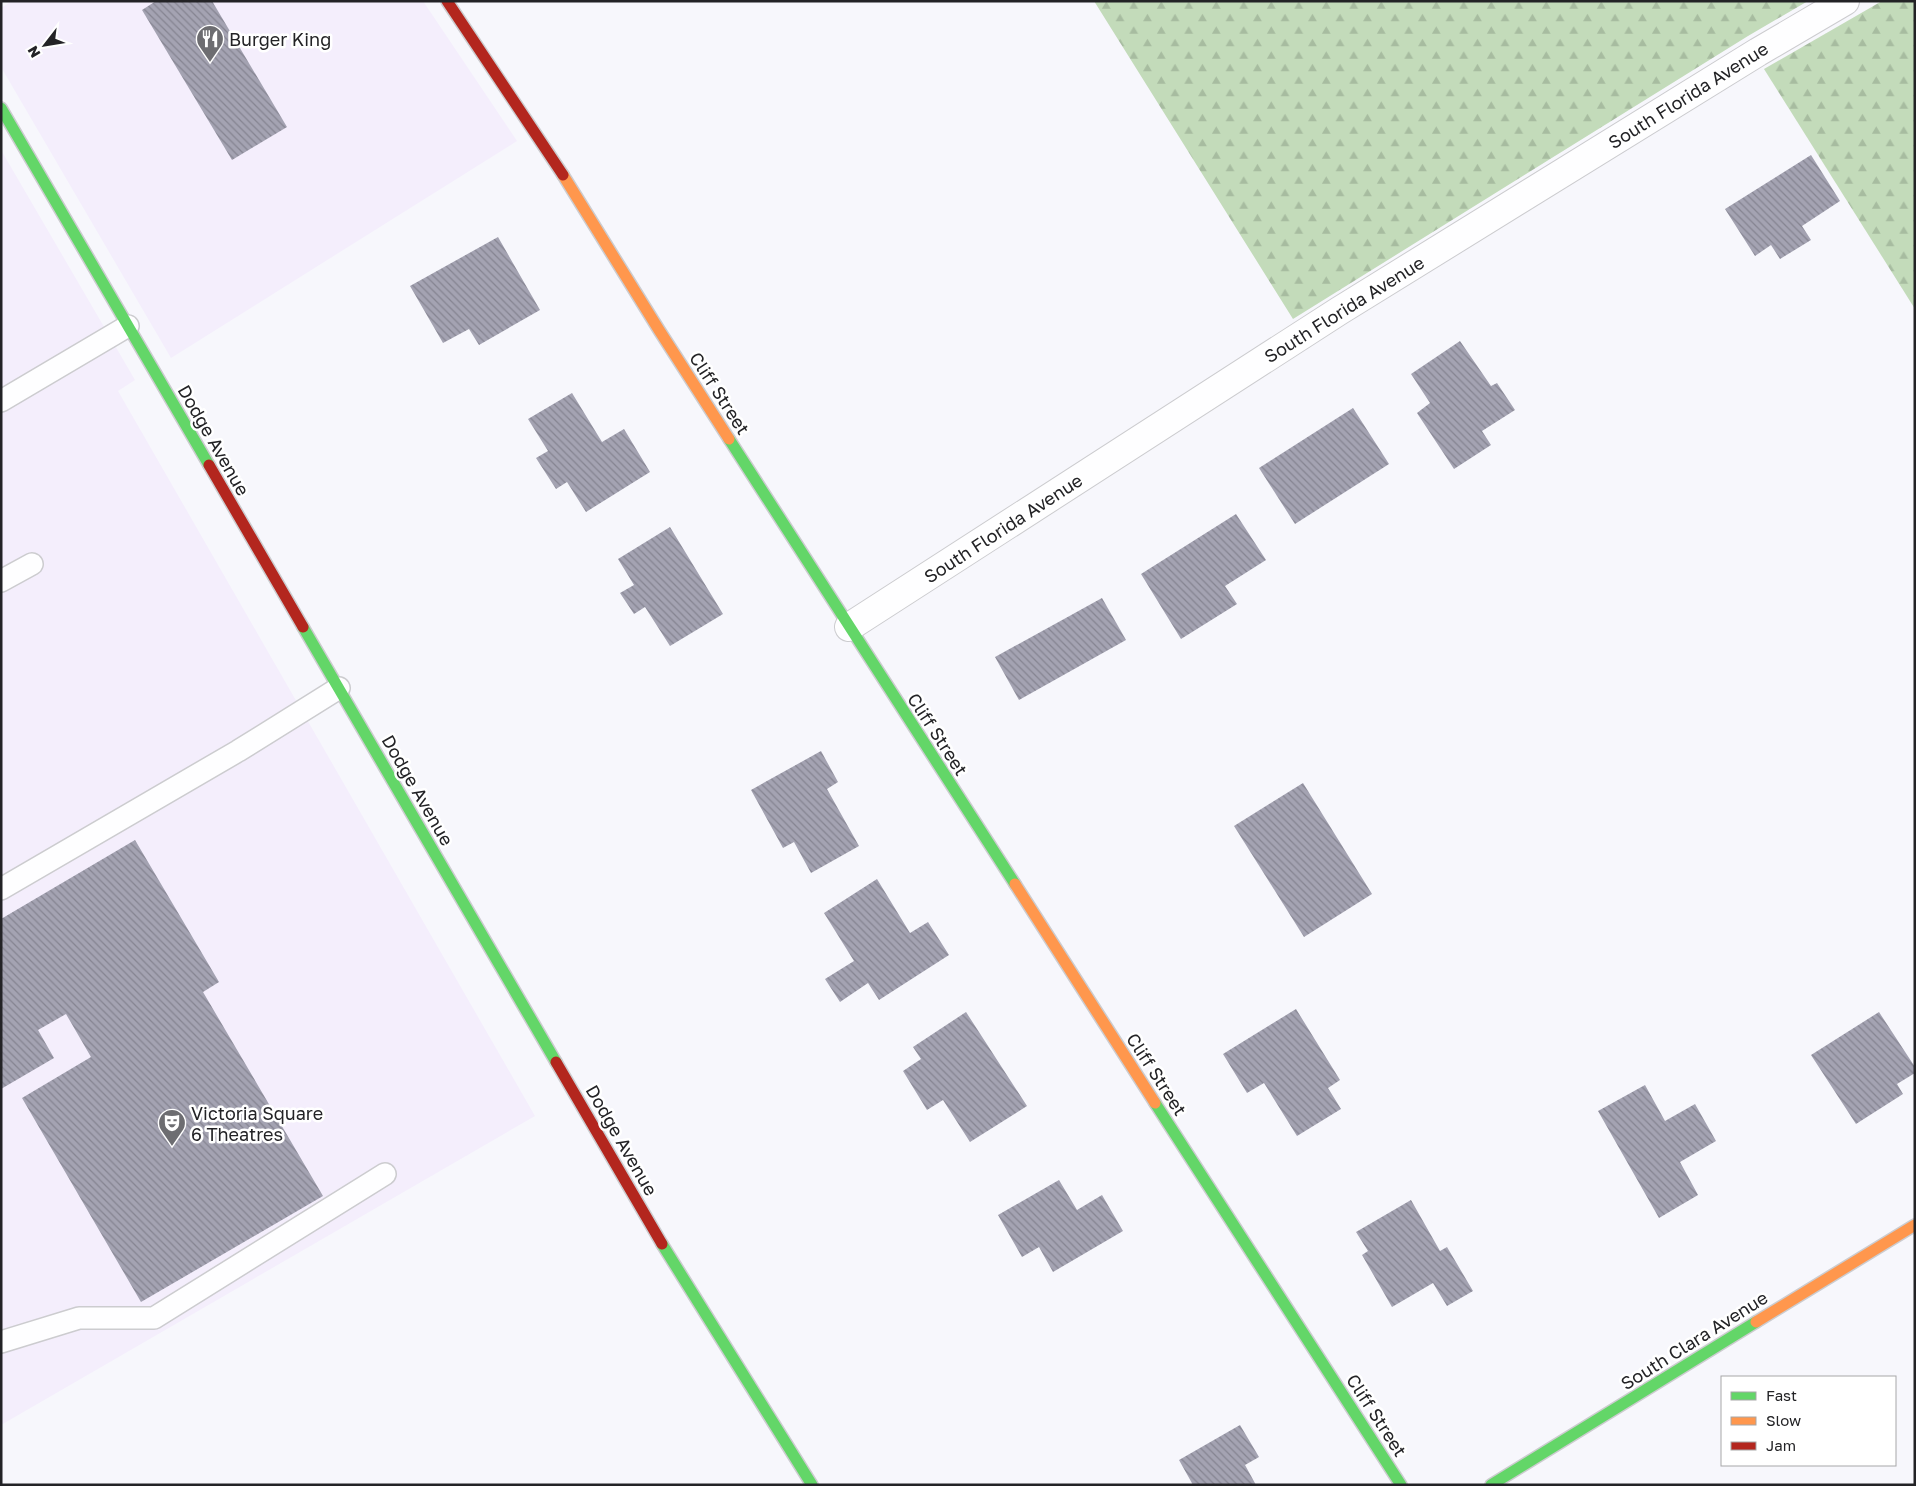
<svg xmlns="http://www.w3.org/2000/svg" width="1916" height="1486" font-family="'Golos Text',sans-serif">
	<defs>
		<pattern id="forest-firs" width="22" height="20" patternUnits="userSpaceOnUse" patternTransform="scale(1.25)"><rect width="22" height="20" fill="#c3dbba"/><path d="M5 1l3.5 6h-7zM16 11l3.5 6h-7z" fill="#a7bca0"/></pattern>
		<pattern id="building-back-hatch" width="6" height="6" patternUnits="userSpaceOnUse" patternTransform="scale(1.25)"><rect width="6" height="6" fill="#a4a3b2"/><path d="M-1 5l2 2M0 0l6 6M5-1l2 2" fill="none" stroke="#858491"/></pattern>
	</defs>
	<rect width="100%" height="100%" fill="#f7f7fc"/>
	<g fill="#f4eefc">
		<polygon points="12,1 423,1 517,141 171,358 1,67 1,8"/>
		<polygon points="1,150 135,380 118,391 535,1116 1,1425"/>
	</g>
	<g fill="url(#forest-firs)">
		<polygon points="1094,1 1808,1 1748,36 1293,319"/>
		<polygon points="1882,1 1915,1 1915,309 1764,69"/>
	</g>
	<g fill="url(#building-back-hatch)">
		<polygon points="156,1 212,1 287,127 232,160 142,10"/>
		<polygon points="1811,155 1840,201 1802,226 1811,240 1780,259 1771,245 1755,256 1725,209"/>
		<polygon points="498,237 540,310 479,345 469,329 443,343 410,286"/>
		<polygon points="1460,341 1491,386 1497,383 1515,410 1482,431 1491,445 1454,469 1417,413 1430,403 1411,374"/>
		<polygon points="572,393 602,442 624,429 650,472 586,512 567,482 556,489 536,458 548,451 528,419"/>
		<polygon points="1353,408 1389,464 1295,524 1259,468"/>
		<polygon points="1236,514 1266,560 1225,586 1237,604 1181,639 1141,574"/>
		<polygon points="670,527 723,614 670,646 645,607 634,614 620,593 634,585 618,559"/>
		<polygon points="1102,598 1126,640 1019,700 995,657"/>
		<polygon points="821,751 838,782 827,789 859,846 811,873 794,842 783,848 751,790"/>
		<polygon points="1303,783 1372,894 1304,937 1234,826"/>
		<polygon points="135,840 219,982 203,992 323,1196 141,1302 22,1098 91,1057 66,1014 38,1030 54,1058 1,1089 1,919"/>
		<polygon points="877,879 910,933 928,922 949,955 879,1000 868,983 840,1002 825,979 854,961 824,913"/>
		<polygon points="1296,1009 1340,1080 1328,1088 1341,1109 1297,1136 1264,1083 1247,1093 1223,1054"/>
		<polygon points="966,1012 1027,1106 970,1142 943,1100 927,1110 903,1071 921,1059 913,1047"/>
		<polygon points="1879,1012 1915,1067 1915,1073 1897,1084 1903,1094 1856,1124 1811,1055"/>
		<polygon points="1645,1085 1665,1121 1695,1104 1716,1141 1680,1162 1698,1195 1659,1218 1598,1111"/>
		<polygon points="1059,1180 1077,1210 1102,1195 1123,1231 1053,1272 1039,1247 1022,1257 998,1215"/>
		<polygon points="1411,1200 1440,1251 1447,1247 1473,1291 1447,1306 1433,1283 1392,1307 1362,1255 1368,1251 1356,1232"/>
		<polygon points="1240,1425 1259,1457 1245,1465 1256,1485 1193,1485 1179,1460"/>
	</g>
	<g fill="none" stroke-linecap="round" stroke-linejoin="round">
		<defs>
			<g id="lane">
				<polyline points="1,401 128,326"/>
				<polyline points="1,581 32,564"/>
				<polyline points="1,889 238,751 339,688"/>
				<polyline points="1,1342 79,1318 154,1318 385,1174"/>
			</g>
			<polyline id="street" points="849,627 1339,311 1758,52 1845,1"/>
			<g id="fast">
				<polyline points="1,108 209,465"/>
				<polyline points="729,439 1015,884"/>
				<polyline points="303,627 556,1062"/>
				<polyline points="1155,1103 1401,1485"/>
				<polyline points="662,1244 812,1485"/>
				<polyline points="1491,1485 1756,1322"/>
			</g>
			<g id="slow">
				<polyline points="563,175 659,330 729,439"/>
				<polyline points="1015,884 1155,1103"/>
				<polyline points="1756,1322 1915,1225"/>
			</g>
			<g id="jam">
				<polyline points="447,1 563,175"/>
				<polyline points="209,465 303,627"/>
				<polyline points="556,1062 662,1244"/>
			</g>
		</defs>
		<use href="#lane" stroke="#cccccf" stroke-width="24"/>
		<use href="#street" stroke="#cccccf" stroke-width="30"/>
		<use href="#fast" stroke="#cccccf" stroke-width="14"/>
		<use href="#slow" stroke="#cccccf" stroke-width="14"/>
		<use href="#jam" stroke="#cccccf" stroke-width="14"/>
		<use href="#lane" stroke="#fefeff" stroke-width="21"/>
		<use href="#street" stroke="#fefeff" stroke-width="28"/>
		<use href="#fast" stroke="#63d668" stroke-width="11"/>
		<use href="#slow" stroke="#ff974d" stroke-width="11"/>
		<use href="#jam" stroke="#b3261e" stroke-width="11"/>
	</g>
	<defs>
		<symbol id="restaurant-pin" viewBox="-11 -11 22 30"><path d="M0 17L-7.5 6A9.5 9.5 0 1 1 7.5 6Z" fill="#6d6d71" stroke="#fff"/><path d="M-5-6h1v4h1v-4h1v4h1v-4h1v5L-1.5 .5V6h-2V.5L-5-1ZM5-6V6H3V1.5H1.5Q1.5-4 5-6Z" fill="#fff"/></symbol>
		<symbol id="theatre-pin" viewBox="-11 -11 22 30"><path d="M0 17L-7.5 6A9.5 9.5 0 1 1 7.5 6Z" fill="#6d6d71" stroke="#fff"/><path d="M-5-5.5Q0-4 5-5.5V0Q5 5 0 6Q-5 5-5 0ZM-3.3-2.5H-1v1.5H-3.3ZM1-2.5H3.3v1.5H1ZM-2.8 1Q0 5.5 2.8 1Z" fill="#fff"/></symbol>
	</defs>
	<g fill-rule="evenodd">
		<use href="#restaurant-pin" x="194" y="23" width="32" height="43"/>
		<use href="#theatre-pin" x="156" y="1107" width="32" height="43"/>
	</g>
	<g text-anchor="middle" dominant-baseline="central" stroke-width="5" stroke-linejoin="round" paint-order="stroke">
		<g font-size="18" fill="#232326" stroke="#fff" text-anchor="start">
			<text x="229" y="39">Burger King</text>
			<text x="191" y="1113">Victoria Square<tspan x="191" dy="21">6 Theatres</tspan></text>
		</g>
		<g font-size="18" fill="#232326" stroke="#fff">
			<text transform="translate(1688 95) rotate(-32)">South Florida Avenue</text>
			<text transform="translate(1344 309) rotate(-32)">South Florida Avenue</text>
			<text transform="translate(720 393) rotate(57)">Cliff Street</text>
			<text transform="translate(214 440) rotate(60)">Dodge Avenue</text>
			<text transform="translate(1003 528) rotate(-33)">South Florida Avenue</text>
			<text transform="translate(938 734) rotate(57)">Cliff Street</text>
			<text transform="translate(418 790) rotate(60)">Dodge Avenue</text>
			<text transform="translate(1157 1074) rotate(57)">Cliff Street</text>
			<text transform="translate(622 1140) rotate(60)">Dodge Avenue</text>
			<text transform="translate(1694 1340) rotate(-32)">South Clara Avenue</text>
			<text transform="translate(1377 1415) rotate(57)">Cliff Street</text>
		</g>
	</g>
	<rect width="1916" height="1486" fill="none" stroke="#232326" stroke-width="5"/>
	<rect x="1721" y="1376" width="175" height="90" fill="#ffffff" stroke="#a7a7a8"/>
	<rect x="1731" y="1392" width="25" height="8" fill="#63d668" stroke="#a7a7a8"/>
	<text x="1766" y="1401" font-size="15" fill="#232326">Fast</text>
	<rect x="1731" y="1417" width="25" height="8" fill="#ff974d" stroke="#a7a7a8"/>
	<text x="1766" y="1426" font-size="15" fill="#232326">Slow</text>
	<rect x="1731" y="1442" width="25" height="8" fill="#b3261e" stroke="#a7a7a8"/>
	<text x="1766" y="1451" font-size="15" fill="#232326">Jam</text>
	<g transform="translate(45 45) rotate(239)" stroke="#ffffff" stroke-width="4" paint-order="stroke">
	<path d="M0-4L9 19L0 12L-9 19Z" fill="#232326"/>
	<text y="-8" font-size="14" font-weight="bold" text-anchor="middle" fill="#232326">N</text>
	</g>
</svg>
